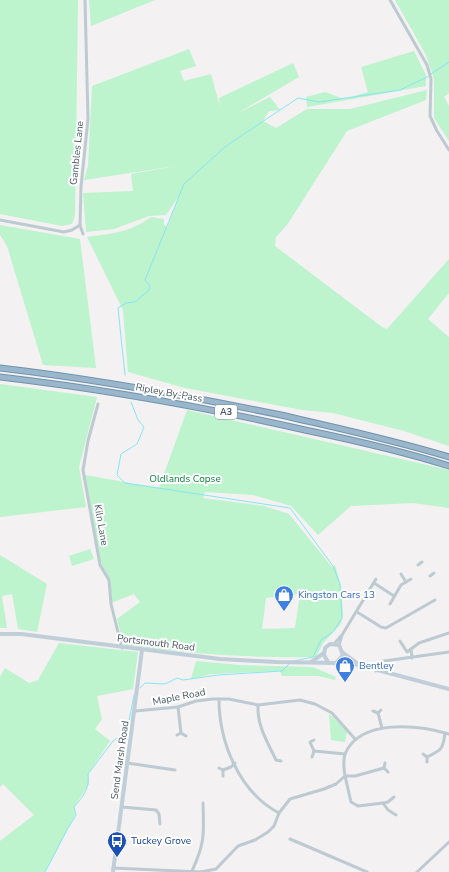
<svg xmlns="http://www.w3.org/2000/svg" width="449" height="872" font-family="'Nunito Sans',sans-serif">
	<rect width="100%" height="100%" fill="#f3f1f1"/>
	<g fill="#bdf3cd" fill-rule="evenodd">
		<polygon points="0,0 78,0 75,216 72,224 62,226 0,214"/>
		<polygon points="89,0 155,0 91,26"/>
		<polygon points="395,0 449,0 449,93 444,97 449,106 449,141 434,118 434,79 426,55"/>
		<path d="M189 49 196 66 180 71 184 81 211 74 220 107 219 98 293 63 299 77 236 114 270 97 280 110 269 111 263 121 276 128 307 109H350L427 90 426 100 347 131 287 225 276 237 275 246 382 327 387 329 449 259V293L428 319 449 337V446L404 431 333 413 302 410 185 388 128 372 123 310 87 237C114 233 129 233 151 217L164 219V224L167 228 179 196 166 215 149 216 114 229 86 232 83 193 133 191 131 174 176 166 84 180 88 166 92 86Z"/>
		<polygon points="414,51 426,75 426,86 307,107 306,97 325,92 344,99 368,92 361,67"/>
		<polygon points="0,225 80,239 96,368 43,365 7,246 0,235"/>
		<polygon points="0,384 97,397 79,467 86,507 0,517"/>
		<path d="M187 410 449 470V508L413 503 351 506 318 535 291 506 253 495 205 492 203 498 264 506 289 514 332 567 335 565 341 586 343 615 341 624 323 643 316 657C251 658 188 654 124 645L117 619 140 602 134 594 111 603 110 586 101 565 85 475 159 488ZM300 594 295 628 262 629 266 598Z"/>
		<polygon points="90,549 94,559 72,566 69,556"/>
		<polygon points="0,555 47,584 37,632 18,629 12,594 2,596 7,628 0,628"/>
		<polygon points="59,643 138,652 133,689 97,696 102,719 95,729 110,741 88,774 89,784 74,807 75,815 45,872 0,872 0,841 34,815 3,784 0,787 0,677 5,668 29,683 38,680"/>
		<polygon points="196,661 240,665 313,667 336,677 335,680 318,676 282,676 280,671 211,674 191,679"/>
		<polygon points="329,714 339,723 347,732 345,742 331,740"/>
	</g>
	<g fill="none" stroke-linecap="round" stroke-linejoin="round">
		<g stroke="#86e6f3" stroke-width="1">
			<polyline points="431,74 449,62"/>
			<polyline points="125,375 118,308 126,303 135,302 150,289 149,285 145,280 184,184 226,146 298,98 319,102 400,90 429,76"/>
			<polyline points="131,402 138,420 144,427 137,444 121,454 117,475 125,483 290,508 333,566 340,584 342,618 333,632 321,640 313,657 294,661"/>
			<polyline points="140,688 145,683 165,684 177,678 183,680 218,675 282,671 289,664"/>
			<path d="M45 872C56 853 64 833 76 815L74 807C83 797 90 788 88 774L113 741 127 731 134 695"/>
		</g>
		<defs>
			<g id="trunk">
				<path d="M0 368C95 379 188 396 281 415 337 428 394 440 449 457"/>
				<path d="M0 377C103 389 204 407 305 430 353 440 402 451 449 466"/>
			</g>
		</defs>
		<use href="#trunk" stroke="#7093af" stroke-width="7"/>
		<g stroke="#bdcad1" stroke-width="3">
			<polyline points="390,0 427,65 431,79 430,116 437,131 449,150"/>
			<polyline points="0,220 64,232 72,230 80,225 81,187 88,119 85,0"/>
			<polyline points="80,225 83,234"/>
			<polyline points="98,404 88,441 83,470 100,565 109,580 111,604 122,648"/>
			<polyline points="418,565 422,562"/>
			<polyline points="401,574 406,582"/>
			<polyline points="430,576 434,573"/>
			<polyline points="374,583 394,596"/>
			<polyline points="390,604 401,585 411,579"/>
			<polyline points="357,612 381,627 386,628 435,600"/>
			<polyline points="400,641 407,652 411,649"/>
			<polyline points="334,644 341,636"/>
			<polyline points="339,645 342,635 376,579"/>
			<polyline points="412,658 411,649 419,643 449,633"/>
			<polyline points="369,668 377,663 384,661 449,652"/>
			<polyline points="376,671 378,666 386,662"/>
			<path d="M219 699C219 742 239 792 279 813"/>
			<path d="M258 705C257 726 267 741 276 760L281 761"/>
			<polyline points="178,707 181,733"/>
			<polyline points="135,711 178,707 196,701 213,699 229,699 258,705 300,700 315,704 332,713 355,739"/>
			<polyline points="373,711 378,713 381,710"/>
			<polyline points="378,713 382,728"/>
			<polyline points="177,735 181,733 186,736"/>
			<polyline points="314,751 345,754"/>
			<polyline points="423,754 427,757 427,762"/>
			<polyline points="312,757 314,751 310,742 314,740"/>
			<path d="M427 757C442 750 443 749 445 733"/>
			<polyline points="127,763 175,770"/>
			<polyline points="385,763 384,768 388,772"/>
			<polyline points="219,768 223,770 223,776"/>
			<polyline points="384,768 355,776 345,776 351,802 358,806 383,803 388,810 396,815"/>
			<polyline points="223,770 231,767 235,763"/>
			<polyline points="383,803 388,802 394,797"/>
			<polyline points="122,807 156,810 159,814 160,824"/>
			<polyline points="290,839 367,872"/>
			<polyline points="113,868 201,872"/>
			<path d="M192 871C205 843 204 834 203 803"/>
			<path d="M201 872 216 869 238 846 255 840 268 832 274 826 279 813 290 799 324 789 336 784 345 776C344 770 343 760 345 754 360 718 419 725 449 734"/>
			<polyline points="417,872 449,842"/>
		</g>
		<g stroke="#c0ced9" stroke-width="4">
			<polyline points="0,634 21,634 220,659 276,662 336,663 343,655 339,645 330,644 325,648 324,655 328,662"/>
			<polyline points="342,652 357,663"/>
			<polyline points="340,660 449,689"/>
			<polyline points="311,662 324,653"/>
			<polyline points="113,872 142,650"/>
		</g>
		<use href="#trunk" stroke="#9ab6ca" stroke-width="5"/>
	</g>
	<defs>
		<symbol id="shop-pin" viewBox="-11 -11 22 30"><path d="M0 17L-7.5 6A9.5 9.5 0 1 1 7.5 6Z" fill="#3f7fe0" stroke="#fff"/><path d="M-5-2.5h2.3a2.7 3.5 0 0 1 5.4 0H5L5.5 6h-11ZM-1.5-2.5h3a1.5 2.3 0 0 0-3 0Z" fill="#fff"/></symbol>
		<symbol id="bus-pin" viewBox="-11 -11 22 30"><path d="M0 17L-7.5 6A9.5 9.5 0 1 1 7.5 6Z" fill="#1a4fb4" stroke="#fff"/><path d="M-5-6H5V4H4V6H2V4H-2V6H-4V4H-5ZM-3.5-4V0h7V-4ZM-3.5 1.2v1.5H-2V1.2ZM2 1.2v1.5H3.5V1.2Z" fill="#fff"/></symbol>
	</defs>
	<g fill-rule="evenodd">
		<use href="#shop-pin" x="273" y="584" width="22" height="30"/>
		<use href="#shop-pin" x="334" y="655" width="22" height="30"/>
		<use href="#bus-pin" x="106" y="830" width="22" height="30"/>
	</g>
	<g text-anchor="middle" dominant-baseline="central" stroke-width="4" stroke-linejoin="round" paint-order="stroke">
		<rect fill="#fff" stroke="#7e8990" stroke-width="1" x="215" y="405" width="22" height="14" rx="3"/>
		<g font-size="9" font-weight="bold" fill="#475660">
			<text x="226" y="412">A3</text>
		</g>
		<g font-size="10" fill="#475660" stroke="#fff">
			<text transform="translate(77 153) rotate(-84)">Gambles Lane</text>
			<text transform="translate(169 393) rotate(10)">Ripley By-Pass</text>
			<text transform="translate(101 525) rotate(80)">Kiln Lane</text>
			<text transform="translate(156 643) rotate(7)">Portsmouth Road</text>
			<text transform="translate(179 697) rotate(-11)">Maple Road</text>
			<text transform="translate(120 760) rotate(-82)">Send Marsh Road</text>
		</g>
		<g font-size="10" fill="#108340" stroke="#fff">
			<text x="185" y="479">Oldlands Copse</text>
		</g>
		<g font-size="10" fill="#366cbe" stroke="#fff" text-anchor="start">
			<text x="298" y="595">Kingston Cars 13</text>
			<text x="359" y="666">Bentley</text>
		</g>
		<g font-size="10" fill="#164399" stroke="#fff" text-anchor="start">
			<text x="131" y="841">Tuckey Grove</text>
		</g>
	</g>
</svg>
